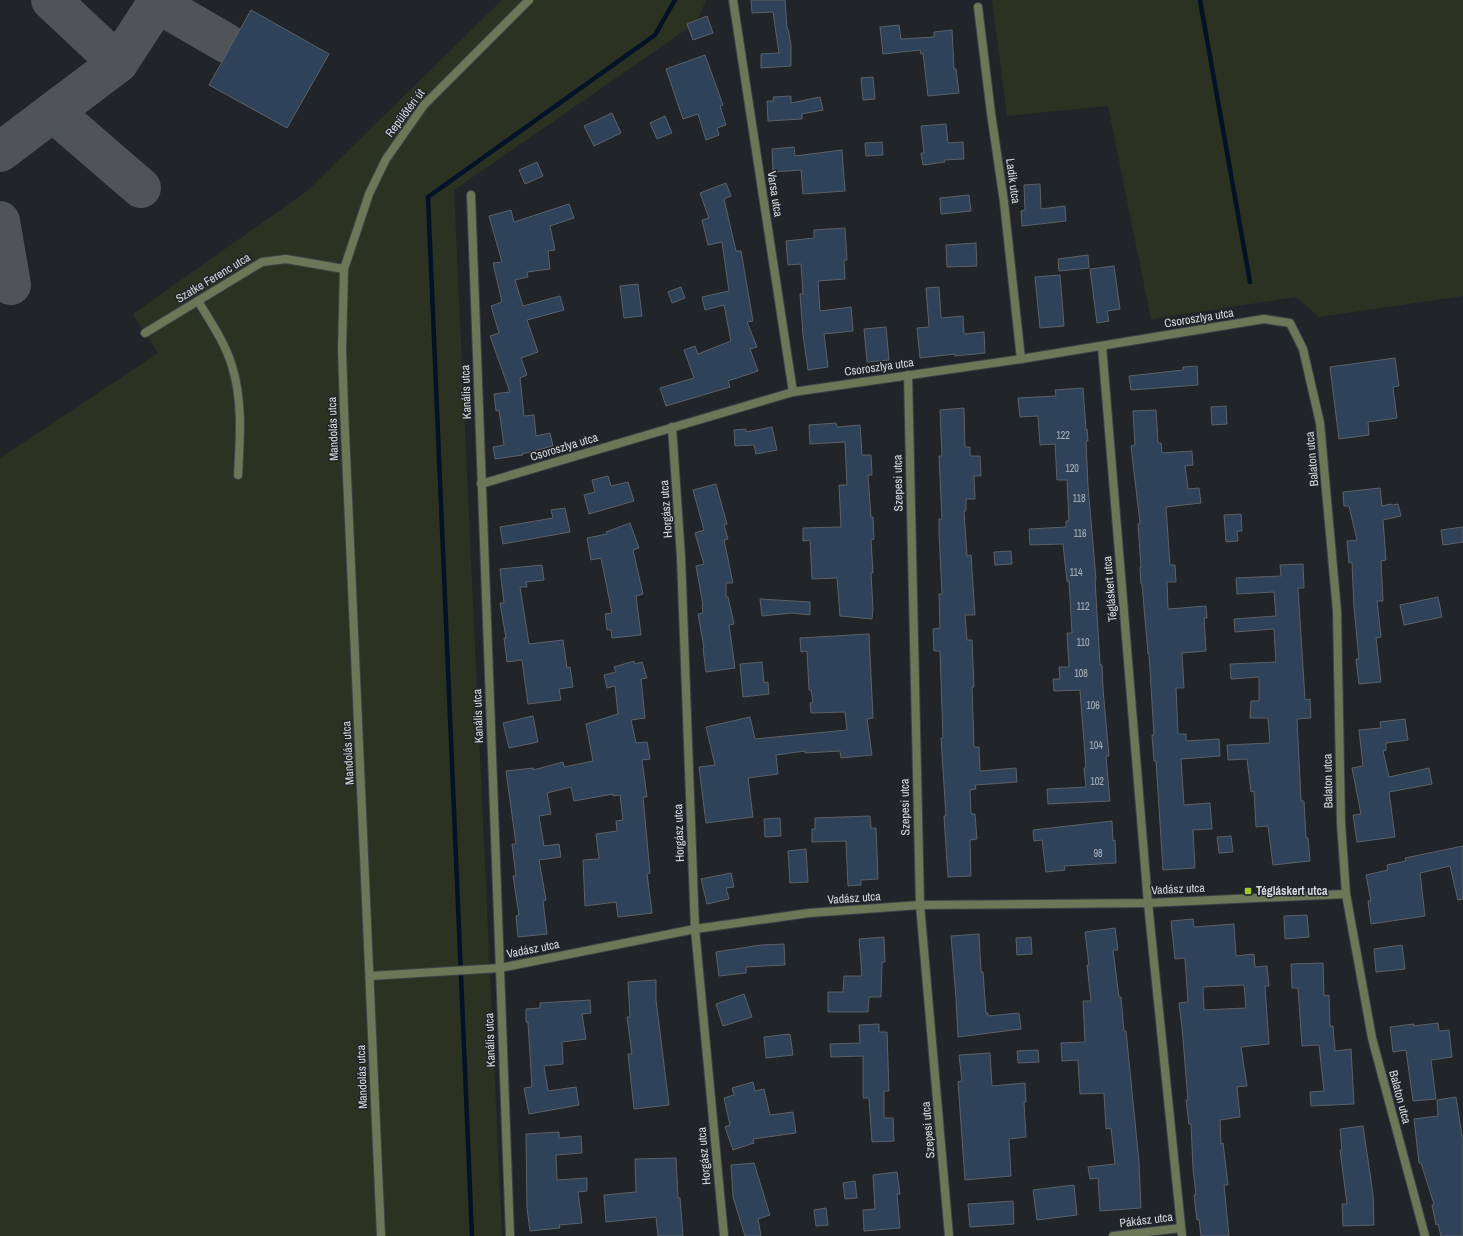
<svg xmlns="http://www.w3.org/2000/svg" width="1463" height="1236" font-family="'Archivo Narrow',sans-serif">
	<rect width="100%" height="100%" fill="#21252a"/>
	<g fill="#2c3222">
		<polygon points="502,0 706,0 697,22 454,190 502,1236 0,1236 0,458 158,353 133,314 307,191"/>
		<polygon points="992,0 1463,0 1463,296 1319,317 1296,297 1151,319 1108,106 1007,116"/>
	</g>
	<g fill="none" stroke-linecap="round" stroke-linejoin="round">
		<g stroke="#031226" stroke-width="4.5">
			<polyline points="1200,0 1250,282"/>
			<polyline points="472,1236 428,197 655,35 675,0"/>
		</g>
		<g stroke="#505458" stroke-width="40">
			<polyline points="51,0 118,63"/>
			<polyline points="157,3 226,43"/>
			<polyline points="53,112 141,188"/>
			<polyline points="0,152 118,63 159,0"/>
			<polyline points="0,221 11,285"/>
		</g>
	</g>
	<g fill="#2e4259" stroke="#5c6167" fill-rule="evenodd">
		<polygon points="751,0 785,0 787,29 788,29 791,45 791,66 761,68 761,54 779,53 773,12 752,13"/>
		<polygon points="251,10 329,54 287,128 209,85"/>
		<polygon points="707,16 713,33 693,40 687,24"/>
		<polygon points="899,25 901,39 934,37 934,32 952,30 954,69 956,69 959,93 928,96 923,53 921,54 920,50 883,54 880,27"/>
		<polygon points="705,55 723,105 720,106 726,125 717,128 719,135 706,140 698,114 683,119 666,69"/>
		<polygon points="873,77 875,99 863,100 861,78"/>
		<polygon points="791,96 791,103 820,97 823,110 802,114 802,119 768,121 767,101 774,101 773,97"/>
		<polygon points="612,113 621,133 594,146 584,126"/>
		<polygon points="665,116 672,133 657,139 650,123"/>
		<polygon points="946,124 948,143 963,142 964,159 944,160 945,162 923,165 921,153 924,153 921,126"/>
		<polygon points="882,142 883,155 866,156 865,143"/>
		<polygon points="794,147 795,156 842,150 845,191 803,194 801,170 773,172 772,149"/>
		<polygon points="537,162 543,176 525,184 519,170"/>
		<polygon points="726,183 731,196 724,199 736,251 741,251 753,321 747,322 757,347 750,349 758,371 728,381 730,387 666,406 660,388 694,378 684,350 695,346 698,354 731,341 724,305 705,310 702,297 729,291 722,242 708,245 702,220 709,218 700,193"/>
		<polygon points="1040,184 1041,209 1065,206 1066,221 1022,226 1021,211 1025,210 1024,185"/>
		<polygon points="969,195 971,211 941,214 940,198"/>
		<polygon points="569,204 574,218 550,226 555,250 548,251 550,269 527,272 528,277 515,280 523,306 560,296 564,310 527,320 538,352 521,358 527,375 520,378 524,416 534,415 536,436 550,433 553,446 522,454 523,455 495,459 493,447 504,445 499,410 496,411 494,394 510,392 490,336 499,333 491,306 502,302 493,263 502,262 489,216 511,210 514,222"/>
		<polygon points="845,228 847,260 844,260 845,279 818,281 820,311 851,307 853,331 824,334 828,367 808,370 803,335 800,294 803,294 801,264 788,265 786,241 814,238 814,230"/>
		<polygon points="976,243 977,266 947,267 946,245"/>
		<polygon points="1088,255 1089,268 1059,271 1058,259"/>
		<polygon points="1114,266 1120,309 1107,311 1109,321 1097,323 1090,269"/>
		<polygon points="1060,275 1064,326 1040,328 1035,277"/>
		<polygon points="638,284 642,316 624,318 620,286"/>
		<polygon points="681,287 685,298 672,303 668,292"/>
		<polygon points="939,287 941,318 963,316 964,334 984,332 985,353 955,356 955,354 920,358 917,328 929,327 926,288"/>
		<polygon points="886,327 889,360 867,362 864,329"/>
		<polygon points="1395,358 1399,386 1393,387 1397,418 1368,422 1369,435 1339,439 1330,367"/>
		<polygon points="1197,366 1198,385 1131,390 1129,376 1183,370 1183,367"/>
		<polygon points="1083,388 1086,430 1087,429 1088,441 1086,441 1088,486 1096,579 1095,579 1100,665 1102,665 1103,689 1109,756 1106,756 1110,801 1048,804 1047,789 1086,787 1084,768 1086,768 1080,690 1054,691 1053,679 1060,679 1059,667 1069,667 1067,633 1072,633 1069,581 1067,581 1063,544 1030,545 1029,529 1066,527 1066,521 1069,521 1067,480 1057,480 1055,444 1040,445 1038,416 1020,417 1018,398 1056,396 1055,390"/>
		<polygon points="1226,406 1227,424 1212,425 1211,407"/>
		<polygon points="964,408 965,447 970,447 970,456 980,456 981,476 974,476 975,499 966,499 966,511 964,511 967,556 971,555 975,615 965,615 967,640 972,640 974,687 972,687 974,747 979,747 980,771 1016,768 1017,782 975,785 976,789 970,790 971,814 975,814 977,839 970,840 971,876 948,877 944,816 946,816 941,738 943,738 940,651 934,651 933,629 940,628 939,594 942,594 939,532 939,519 942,519 939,456 942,456 940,410"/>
		<polygon points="1156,410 1158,443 1161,443 1162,453 1192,451 1193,465 1185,466 1188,489 1199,488 1201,503 1166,507 1170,565 1175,565 1176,582 1167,582 1168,609 1206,606 1207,618 1204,618 1206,651 1182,653 1184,688 1176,688 1178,734 1186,734 1186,741 1219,739 1220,756 1181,759 1184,805 1210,803 1212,829 1193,830 1195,868 1163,870 1156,761 1154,761 1152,735 1154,735 1149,654 1148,654 1142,584 1141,584 1140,567 1141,567 1138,524 1140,523 1131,446 1135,445 1133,411"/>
		<polygon points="836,423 837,427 860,425 862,455 871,455 872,475 868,475 871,517 873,517 874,539 871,540 873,573 871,573 873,609 872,619 840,616 837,578 812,579 810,540 803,541 803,528 841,527 839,485 847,485 845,442 810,444 809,425"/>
		<polygon points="772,427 777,450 756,454 754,445 735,446 734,430 746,429 746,432"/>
		<polygon points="608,476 611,486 628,482 634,501 589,514 584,495 595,492 592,480"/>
		<polygon points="716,484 727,524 724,525 728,539 724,540 733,583 726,583 726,597 728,597 734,624 729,625 735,668 706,672 703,648 704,648 698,614 703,613 702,605 703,605 696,566 704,564 695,533 704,530 693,490"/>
		<polygon points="1380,488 1382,506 1391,504 1392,505 1398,504 1401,516 1383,520 1386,560 1381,561 1383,601 1377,601 1381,637 1376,638 1381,682 1359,684 1356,659 1359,659 1354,608 1352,562 1349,563 1347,541 1357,540 1349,506 1344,506 1343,492"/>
		<polygon points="565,508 570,532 503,544 500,527 553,518 551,510"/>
		<polygon points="1241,514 1242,531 1237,531 1238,541 1226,542 1224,515"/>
		<polygon points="630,523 639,548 633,550 643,594 636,596 641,635 612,638 611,630 607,630 605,614 612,613 601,558 591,560 587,538 607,534 606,532"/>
		<polygon points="1463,527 1463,542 1443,545 1441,530"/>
		<polygon points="1011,551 1012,564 995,565 994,552"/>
		<polygon points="1303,564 1304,588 1298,588 1305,700 1310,699 1311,718 1297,719 1301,801 1304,801 1306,838 1308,838 1310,861 1273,865 1268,826 1256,827 1254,791 1251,792 1247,759 1228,760 1227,745 1270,743 1268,718 1250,718 1251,701 1259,701 1259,677 1231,679 1230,664 1276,662 1274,629 1235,632 1234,619 1276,616 1274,592 1237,594 1236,578 1281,576 1280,565"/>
		<polygon points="542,565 544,580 526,582 527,587 520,587 529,644 563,640 567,668 570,667 573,687 559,689 561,700 528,704 522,660 507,662 504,638 506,638 500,603 504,603 500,569"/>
		<polygon points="1438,597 1442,617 1404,625 1400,605"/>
		<polygon points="760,599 810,602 810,615 792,613 762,616"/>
		<polygon points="869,634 873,718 867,719 872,755 841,758 840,751 805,753 805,751 776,755 778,774 748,778 753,817 706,823 699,767 715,765 706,727 750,717 755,739 847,730 845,712 811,713 810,703 813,702 811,690 809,690 807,651 801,652 800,638"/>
		<polygon points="634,661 635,664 642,662 647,678 641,679 645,718 631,720 636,743 647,742 650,759 642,760 647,797 643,797 650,873 647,874 652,913 618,917 616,902 585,906 583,860 599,859 596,834 617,831 616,821 623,820 620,795 613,796 613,794 574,801 571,787 547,793 551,814 539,816 544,846 559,844 561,857 539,860 546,900 543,901 547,934 518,937 516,916 519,915 513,876 516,876 512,844 516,844 506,771 533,768 533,770 563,762 564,767 593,761 586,724 618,714 615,686 607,688 604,675 616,672 614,667"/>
		<polygon points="762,662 764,683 768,682 769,694 743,697 740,664"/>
		<polygon points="533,716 538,742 509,748 503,723"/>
		<polygon points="1405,719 1408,740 1386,743 1386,750 1383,751 1389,777 1429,768 1432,784 1389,792 1395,837 1357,842 1353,815 1361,814 1352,768 1363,766 1359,730 1381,728 1380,722"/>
		<polygon points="870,816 871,828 876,828 878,879 861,880 861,885 848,886 846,841 812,842 812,829 815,829 815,818"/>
		<polygon points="780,818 781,836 765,837 764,819"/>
		<polygon points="1112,821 1113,841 1115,840 1116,863 1064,866 1065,870 1046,872 1042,840 1034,841 1033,830"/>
		<polygon points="1231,836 1233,852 1219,853 1217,837"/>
		<polygon points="1463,846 1463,899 1458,900 1450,866 1420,873 1425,916 1371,924 1368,901 1371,901 1366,875 1388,870 1387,865 1406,861 1405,858"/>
		<polygon points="806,849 808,882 790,883 788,851"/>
		<polygon points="731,873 734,887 726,888 729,899 707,904 701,879"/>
		<polygon points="1307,915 1309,937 1285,939 1284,916"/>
		<path d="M1193 919 1194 927 1234 924 1236 956 1254 954 1255 967 1267 966 1269 986H1265L1269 1044 1241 1047 1247 1086 1237 1087 1240 1117 1220 1120 1221 1144 1223 1143 1228 1185H1224L1229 1236H1201L1199 1219 1197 1220 1194 1195H1196L1193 1168 1191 1124H1189L1186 1100H1188L1182 1027 1179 1003 1188 1002 1185 958 1175 959 1171 921ZM1244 985 1246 1008 1204 1010 1203 987Z"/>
		<polygon points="1115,928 1118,950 1113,950 1119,997 1121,997 1124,1031 1126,1031 1139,1162 1141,1208 1100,1211 1098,1178 1090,1179 1088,1167 1115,1164 1111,1128 1106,1129 1104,1093 1080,1094 1078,1060 1062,1061 1061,1043 1085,1042 1083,1001 1091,1001 1087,965 1089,965 1085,932"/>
		<polygon points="979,934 981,972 983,972 986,1013 988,1013 988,1016 1019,1013 1021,1029 958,1037 956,998 951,936"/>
		<polygon points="884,937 885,962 882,962 881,997 869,997 868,1012 828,1012 828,992 843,992 844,976 862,976 859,939"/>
		<polygon points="1031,937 1032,954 1017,955 1016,938"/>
		<polygon points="784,944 785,965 746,967 746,973 719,976 716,952 761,945"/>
		<polygon points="1402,945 1405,969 1376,972 1374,949"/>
		<polygon points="1323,963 1324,996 1329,995 1330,1026 1333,1026 1335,1051 1351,1049 1354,1104 1311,1106 1310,1092 1324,1091 1319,1045 1302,1046 1298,988 1292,988 1291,964"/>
		<polygon points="656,980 656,1000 669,1105 634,1109 628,1054 632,1054 627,1017 630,1017 628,982"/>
		<polygon points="744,994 752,1017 723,1026 716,1004"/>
		<polygon points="590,1000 591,1013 582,1014 586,1039 562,1042 563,1064 544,1066 548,1091 576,1087 579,1105 529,1114 524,1088 532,1087 528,1022 526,1022 526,1009 540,1008 540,1003"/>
		<polygon points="1438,1023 1439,1031 1449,1030 1452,1057 1431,1060 1436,1099 1413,1101 1406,1050 1393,1052 1390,1027 1414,1024 1414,1026"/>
		<polygon points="879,1024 879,1032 887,1032 889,1091 884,1091 884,1118 893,1118 894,1141 872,1142 869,1098 863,1098 863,1056 831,1057 830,1044 860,1043 859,1025"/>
		<polygon points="790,1034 793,1055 766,1058 764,1037"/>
		<polygon points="1038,1050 1039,1062 1018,1063 1017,1051"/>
		<polygon points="990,1053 992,1086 1025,1083 1026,1102 1024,1102 1026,1137 1009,1139 1011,1176 965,1180 958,1082 962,1081 959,1055"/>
		<polygon points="753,1082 755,1091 764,1089 770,1115 793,1112 796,1133 753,1139 754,1143 733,1150 725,1127 730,1125 724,1098 734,1095 732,1088"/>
		<polygon points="1456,1097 1462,1136 1463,1136 1463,1236 1441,1236 1438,1224 1436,1225 1432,1205 1434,1204 1421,1163 1419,1163 1414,1119 1438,1116 1437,1100"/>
		<polygon points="1363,1126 1373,1194 1374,1225 1343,1226 1342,1204 1347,1204 1340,1150 1342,1150 1340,1129"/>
		<polygon points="559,1132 559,1138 581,1136 582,1153 556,1155 557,1180 587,1178 587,1191 578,1192 582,1223 559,1225 560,1228 530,1231 527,1208 526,1134"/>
		<polygon points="676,1158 678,1198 680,1198 683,1236 658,1236 656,1217 606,1222 604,1195 636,1192 635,1159"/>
		<polygon points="754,1163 770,1215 758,1219 761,1236 745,1236 733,1197 731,1165"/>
		<polygon points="897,1172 900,1194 897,1194 900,1228 864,1231 863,1210 875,1209 873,1175"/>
		<polygon points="855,1181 857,1198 845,1199 843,1183"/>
		<polygon points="1074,1185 1077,1215 1037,1220 1033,1190"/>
		<polygon points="1013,1201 1014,1224 970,1227 968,1204"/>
		<polygon points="826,1208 828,1225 816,1226 814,1210"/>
	</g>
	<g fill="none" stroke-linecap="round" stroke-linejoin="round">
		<defs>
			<g id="minor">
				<polyline points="733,0 793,392"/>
				<polyline points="978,7 991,113 1004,202 1021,359"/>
				<polyline points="471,195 510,1236"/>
				<path d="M198 301C210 321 225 342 232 366 243 401 240 439 238 475"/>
				<polyline points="145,333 262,262 286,259 344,269"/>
				<polyline points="1102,346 1148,903 1182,1236"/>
				<polyline points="908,375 920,905 949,1236"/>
				<polyline points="672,427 681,557 695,929 724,1236"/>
				<polyline points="481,484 793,392 1021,359 1264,319 1290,323 1303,349 1320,423 1337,611 1341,823 1346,894 1372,1038 1425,1236"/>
				<polyline points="370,976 500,968 695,929 809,913 920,905 1148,903 1346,894"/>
				<polyline points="1113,1236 1181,1228"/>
			</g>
			<polyline id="tertiary" points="381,1236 344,409 342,350 344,269 369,194 386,159 424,105 529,0"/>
		</defs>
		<use href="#minor" stroke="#3e4247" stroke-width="10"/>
		<use href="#tertiary" stroke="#3e4247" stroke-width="10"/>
		<use href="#minor" stroke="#6c7758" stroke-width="8"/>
		<use href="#tertiary" stroke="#6c7758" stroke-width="8"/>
	</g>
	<rect fill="#a1c92b" stroke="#21252a" stroke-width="1.5" x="1244" y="887" width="8" height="8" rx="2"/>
	<g text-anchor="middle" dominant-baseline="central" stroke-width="3" stroke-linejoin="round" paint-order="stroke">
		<g font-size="10" fill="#adb4bd">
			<text x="1063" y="435">122</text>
			<text x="1072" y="468">120</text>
			<text x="1079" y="498">118</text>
			<text x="1080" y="533">116</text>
			<text x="1076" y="572">114</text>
			<text x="1083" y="606">112</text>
			<text x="1083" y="642">110</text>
			<text x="1081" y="673">108</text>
			<text x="1093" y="705">106</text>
			<text x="1096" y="745">104</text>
			<text x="1097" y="781">102</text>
			<text x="1098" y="853">98</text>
		</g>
		<g font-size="12" fill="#d7dade" stroke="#21252a">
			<text transform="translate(405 113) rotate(-53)">Repülőtéri út</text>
			<text transform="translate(1013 181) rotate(82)">Ladik utca</text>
			<text transform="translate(775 194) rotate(81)">Varsa utca</text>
			<text transform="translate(213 278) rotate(-31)">Szatke Ferenc utca</text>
			<text transform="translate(1199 318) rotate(-9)">Csoroszlya utca</text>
			<text transform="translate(879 367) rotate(-8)">Csoroszlya utca</text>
			<text transform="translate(466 392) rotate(-92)">Kanális utca</text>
			<text transform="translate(333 429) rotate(-92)">Mandolás utca</text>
			<text transform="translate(564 447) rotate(-17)">Csoroszlya utca</text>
			<text transform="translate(1312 459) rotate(-95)">Balaton utca</text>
			<text transform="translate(898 483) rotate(-91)">Szepesi utca</text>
			<text transform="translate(666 509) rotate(-94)">Horgász utca</text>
			<text transform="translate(1110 589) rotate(-95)">Tégláskert utca</text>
			<text transform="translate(478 716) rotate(-92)">Kanális utca</text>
			<text transform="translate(348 753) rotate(-93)">Mandolás utca</text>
			<text transform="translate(1328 781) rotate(-91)">Balaton utca</text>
			<text transform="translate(905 807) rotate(-91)">Szepesi utca</text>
			<text transform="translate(679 833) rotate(-92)">Horgász utca</text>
			<text transform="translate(1178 889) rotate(-3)">Vadász utca</text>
			<text transform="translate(854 898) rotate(-4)">Vadász utca</text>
			<text transform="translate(533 949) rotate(-11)">Vadász utca</text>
			<text transform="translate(490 1040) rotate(-92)">Kanális utca</text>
			<text transform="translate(362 1077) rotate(-92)">Mandolás utca</text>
			<text transform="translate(1400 1097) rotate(75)">Balaton utca</text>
			<text transform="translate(928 1130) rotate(-95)">Szepesi utca</text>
			<text transform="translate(704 1156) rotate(-95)">Horgász utca</text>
			<text transform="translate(1146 1220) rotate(-7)">Pákász utca</text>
		</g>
		<g font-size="12" font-weight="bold" fill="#d7dade" stroke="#21252a" text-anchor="start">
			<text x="1256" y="891">Tégláskert utca</text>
		</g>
	</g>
</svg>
